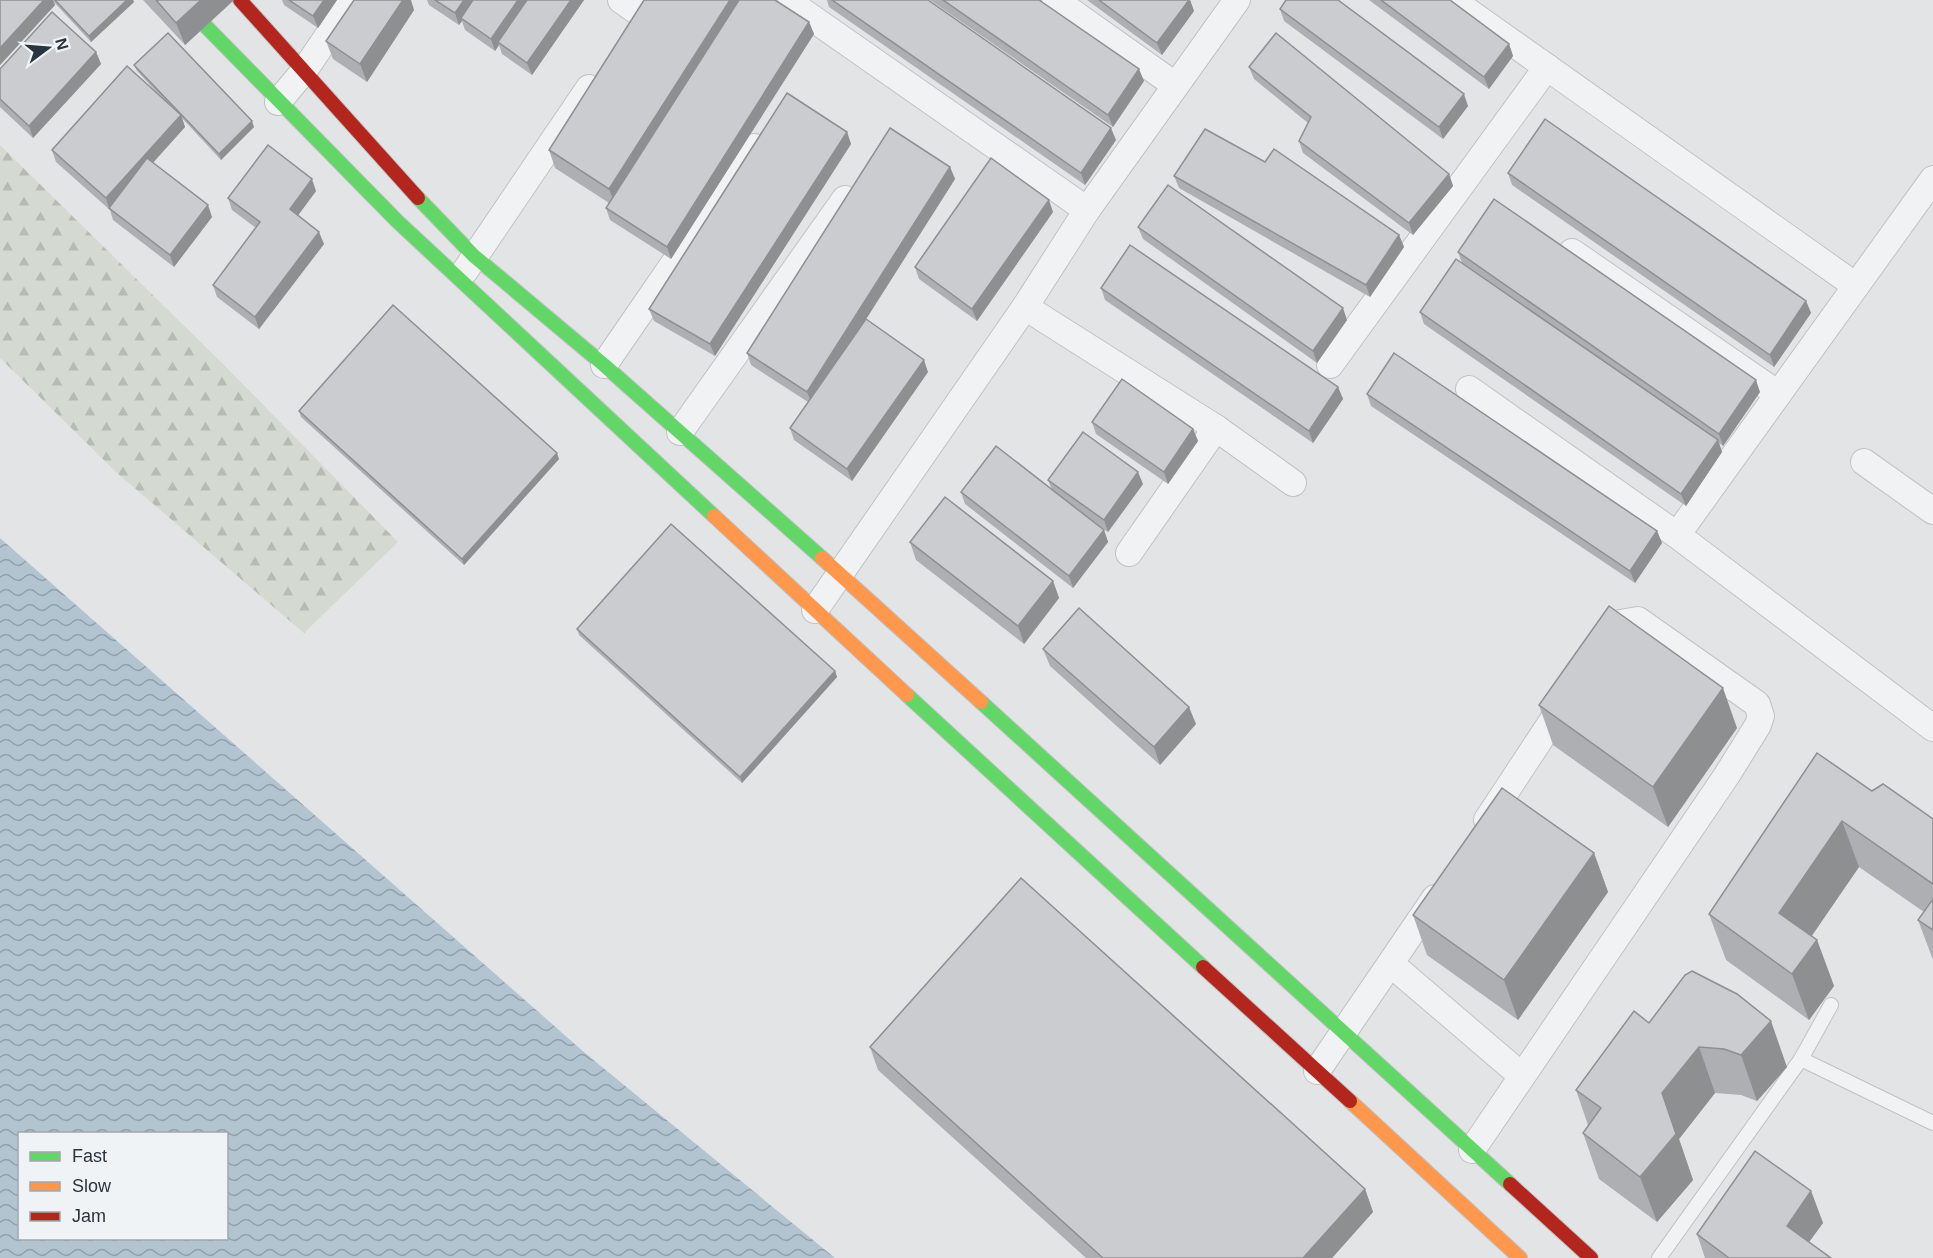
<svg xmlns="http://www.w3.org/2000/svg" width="1933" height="1258" font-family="Arial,sans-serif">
	<defs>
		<pattern id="forest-firs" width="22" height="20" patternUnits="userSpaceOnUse" patternTransform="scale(1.5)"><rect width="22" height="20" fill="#d4dad2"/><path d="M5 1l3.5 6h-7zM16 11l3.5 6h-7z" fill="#b6bcb5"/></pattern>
		<pattern id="water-waves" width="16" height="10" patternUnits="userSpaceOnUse" patternTransform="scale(1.5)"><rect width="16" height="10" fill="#b2c4d0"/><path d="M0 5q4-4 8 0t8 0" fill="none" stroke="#91a0aa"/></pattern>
	</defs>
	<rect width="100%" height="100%" fill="#e2e4e6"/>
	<polygon fill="url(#forest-firs)" points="0,145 223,364 398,542 304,633 117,473 0,358"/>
	<path fill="url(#water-waves)" fill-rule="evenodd" d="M0 538 585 1053 835 1258H0ZM20 1134H226V1238H20Z"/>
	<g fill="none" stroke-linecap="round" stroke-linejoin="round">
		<defs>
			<g id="lane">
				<polyline points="1801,1059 1933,1123"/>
				<polyline points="1659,1258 1801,1059 1831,1005"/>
			</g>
			<g id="street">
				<polyline points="621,0 641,14"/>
				<polyline points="791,0 802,11 1087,210"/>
				<polyline points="1055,0 1175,85"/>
				<polyline points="1452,0 1856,286"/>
				<polyline points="278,102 304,71 352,0"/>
				<polyline points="1572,252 1778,394"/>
				<polyline points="465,271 589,88"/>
				<polyline points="1025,307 1216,428 1293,483"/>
				<polyline points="604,365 754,147"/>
				<polyline points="1330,365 1547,67"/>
				<polyline points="1469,389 1677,535 1933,728"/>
				<polyline points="680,432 845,199"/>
				<polyline points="1864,462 1933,511"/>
				<polyline points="1677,535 1933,179"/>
				<polyline points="1129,553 1216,428"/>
				<polyline points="815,610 1025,307 1087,210 1237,0"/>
				<polyline points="1487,820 1566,700"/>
				<polyline points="1391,964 1522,1076"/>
				<polyline points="1317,1071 1435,898"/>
				<polyline points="1472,1150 1727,775 1758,725 1761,716 1757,704 1638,620 1620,623 1605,642"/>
			</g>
			<g id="fast">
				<polyline points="180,0 397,221 714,516"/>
				<polyline points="418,198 474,256 604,365 822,558"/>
				<polyline points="907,695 1203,967"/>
				<polyline points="981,702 1510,1184"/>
			</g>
			<g id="slow">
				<polyline points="714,516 907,695"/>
				<polyline points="822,558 981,702"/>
				<polyline points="1350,1101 1520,1258"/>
			</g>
			<g id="jam">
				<polyline points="240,0 418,198"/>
				<polyline points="1203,967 1350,1101"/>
				<polyline points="1510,1184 1591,1258"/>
			</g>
		</defs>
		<use href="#lane" stroke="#c0c2c4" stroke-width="16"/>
		<use href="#street" stroke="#c0c2c4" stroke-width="28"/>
		<use href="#fast" stroke="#c0c2c4" stroke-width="16"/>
		<use href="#slow" stroke="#c0c2c4" stroke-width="16"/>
		<use href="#jam" stroke="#c0c2c4" stroke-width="16"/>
		<use href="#lane" stroke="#f1f2f4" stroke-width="14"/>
		<use href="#street" stroke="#f1f2f4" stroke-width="26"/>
		<use href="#fast" stroke="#63d668" stroke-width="14"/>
		<use href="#slow" stroke="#ff974d" stroke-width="14"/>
		<use href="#jam" stroke="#b3261e" stroke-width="14"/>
	</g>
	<g fill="#aeafb2">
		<polygon points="0,0 133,0 134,2 91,42 53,1 55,5 0,65"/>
		<polygon points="143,0 234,0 185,45"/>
		<polygon points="282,0 337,0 318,28 284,5"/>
		<polygon points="427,0 584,0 532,75 502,54 499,45 495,51 465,30 462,21 459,25 429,5"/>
		<polygon points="827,0 928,0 1116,140 1085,185 829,7"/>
		<polygon points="930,0 1039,0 1144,81 1113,127"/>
		<polygon points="1087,0 1190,0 1194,11 1162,55"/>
		<polygon points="1369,0 1450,0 1509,44 1513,56 1489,89"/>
		<polygon points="1280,9 1468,106 1443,139 1284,21"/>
		<polygon points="414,10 367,82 333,59 326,41"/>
		<polygon points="809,22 814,34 671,259 610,220 606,208 609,203 555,168 549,150"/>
		<polygon points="96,52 101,64 33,138 0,107 0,69"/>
		<polygon points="134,65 254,127 221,160 182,118 185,127 153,163 212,217 174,267 113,220 110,210 56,162 52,150 166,102 137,71"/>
		<polygon points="1249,67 1449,174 1453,186 1413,235 1303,153 1299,141 1308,123 1254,79"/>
		<polygon points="847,132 851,144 715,356 654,321 649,309"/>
		<polygon points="1265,162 1399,235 1404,247 1370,297 1179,188 1174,176"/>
		<polygon points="950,167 955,179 860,329 928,372 852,481 794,440 790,428 808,402 751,365 747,353"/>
		<polygon points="1508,173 1806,301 1811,313 1774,367 1512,185"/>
		<polygon points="316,191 298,215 324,244 259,329 217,297 213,285 256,228 232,210 228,198"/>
		<polygon points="1053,212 977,321 919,279 915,267"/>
		<polygon points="1138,227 1347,320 1317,363 1143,239"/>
		<polygon points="1458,252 1760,392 1723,446 1719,443 1722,452 1686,506 1424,324 1420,312 1462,263"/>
		<polygon points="1101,288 1338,387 1343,399 1313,443 1105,300"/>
		<polygon points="1367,394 1657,531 1662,543 1635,583 1371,406"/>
		<polygon points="299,411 559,459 464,565 301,417"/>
		<polygon points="1092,422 1193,429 1198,441 1168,484 1096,434"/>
		<polygon points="1048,480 1143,484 1108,532 1071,505 1104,530 1108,542 1073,588 965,504 961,492 1052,490"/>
		<polygon points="910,542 1053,581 1059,598 1024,644 916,560"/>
		<polygon points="577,629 835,671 837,677 742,783 579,635"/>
		<polygon points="1043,649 1196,724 1160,765 1050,666"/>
		<polygon points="1539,705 1737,728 1668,827 1553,745"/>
		<polygon points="1872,791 1933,819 1933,960 1918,920 1924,912 1859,867 1811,936 1817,940 1834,986 1809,1020 1726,960 1709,914"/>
		<polygon points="1594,853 1608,892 1518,1020 1427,955 1413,915"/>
		<polygon points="1649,1023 1787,1067 1757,1101 1741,1095 1715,1093 1679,1139 1693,1180 1657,1222 1599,1179 1583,1133 1588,1125 1576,1090"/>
		<polygon points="870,1047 1365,1189 1373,1212 1332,1258 1086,1258 878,1070"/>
		<polygon points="1811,1191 1823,1223 1809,1242 1831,1258 1705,1258 1697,1234"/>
	</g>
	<g fill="#8d8f91">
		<polygon points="44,0 53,0 55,5 0,65 0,48"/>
		<polygon points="127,0 133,0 134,2 91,42 89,36"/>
		<polygon points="201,0 234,0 185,45 176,23"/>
		<polygon points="324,0 337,0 318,28 313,16"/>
		<polygon points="403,0 411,0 414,10 367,82 360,64"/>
		<polygon points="464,0 477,0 461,18 462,21 459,25 455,13"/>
		<polygon points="518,0 531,0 498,42 499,45 495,51 491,39"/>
		<polygon points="571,0 584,0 532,75 527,63"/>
		<polygon points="730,0 747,0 616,207 609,189"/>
		<polygon points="1189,0 1190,0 1194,11 1162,55 1157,43"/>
		<polygon points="809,22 814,34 671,259 667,247"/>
		<polygon points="1509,44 1513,56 1489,89 1484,77"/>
		<polygon points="96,52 101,64 33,138 29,126"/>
		<polygon points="1139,69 1144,81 1113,127 1108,115"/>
		<polygon points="1464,94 1468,106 1443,139 1439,127"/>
		<polygon points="181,115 185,127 111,209 109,208 106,198"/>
		<polygon points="252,121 254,127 221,160 219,154"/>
		<polygon points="1111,128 1116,140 1085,185 1081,173"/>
		<polygon points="847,132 851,144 715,356 710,344"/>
		<polygon points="950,167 955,179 812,404 807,392"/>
		<polygon points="1449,174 1453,186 1413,235 1409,223"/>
		<polygon points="312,179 316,191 294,221 290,209"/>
		<polygon points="1049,200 1053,212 977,321 972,309"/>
		<polygon points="208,205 212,217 174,267 170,255"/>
		<polygon points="319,232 324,244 259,329 255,317"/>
		<polygon points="1399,235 1404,247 1370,297 1366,285"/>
		<polygon points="1806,301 1811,313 1774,367 1770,355"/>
		<polygon points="1343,308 1347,320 1317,363 1313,351"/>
		<polygon points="924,360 928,372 852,481 847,469"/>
		<polygon points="1756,380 1760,392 1723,446 1719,434"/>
		<polygon points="1338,387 1343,399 1313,443 1309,431"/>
		<polygon points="1193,429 1198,441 1168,484 1164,472"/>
		<polygon points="1718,440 1722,452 1686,506 1681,494"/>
		<polygon points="557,453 559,459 464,565 462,559"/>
		<polygon points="1138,472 1143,484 1108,532 1104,520"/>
		<polygon points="1104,530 1108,542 1073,588 1069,576"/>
		<polygon points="1657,531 1662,543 1635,583 1630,571"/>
		<polygon points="1053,581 1059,598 1024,644 1018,626"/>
		<polygon points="835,671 837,677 742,783 740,777"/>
		<polygon points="1723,688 1737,728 1668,827 1653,787"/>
		<polygon points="1189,707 1196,724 1160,765 1154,747"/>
		<polygon points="1842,821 1859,867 1796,959 1779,913"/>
		<polygon points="1594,853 1608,892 1518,1020 1504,980"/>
		<polygon points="1817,940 1834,986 1809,1020 1792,974"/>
		<polygon points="1771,1021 1787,1067 1757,1101 1741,1055"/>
		<polygon points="1699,1047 1715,1093 1679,1139 1693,1180 1657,1222 1640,1177 1662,1093"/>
		<polygon points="1365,1189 1373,1212 1332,1258 1303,1258"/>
		<polygon points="1811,1191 1823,1223 1798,1257 1787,1226"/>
	</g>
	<g fill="#cacccf" stroke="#8d8f91" stroke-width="1.5">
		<polygon points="0,0 44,0 0,48"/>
		<polygon points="55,0 127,0 89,36"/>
		<polygon points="156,0 201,0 176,23"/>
		<polygon points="289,0 324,0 313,16"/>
		<polygon points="354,0 403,0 360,64 326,41"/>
		<polygon points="435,0 464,0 455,13"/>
		<polygon points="473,0 518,0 491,39 461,18"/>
		<polygon points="527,0 571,0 527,63 498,42"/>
		<polygon points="644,0 730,0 609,189 549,150"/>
		<polygon points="739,0 775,0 809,22 667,247 606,208"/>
		<polygon points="832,0 928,0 1111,128 1081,173"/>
		<polygon points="943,0 1039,0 1139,69 1108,115"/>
		<polygon points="1099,0 1189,0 1157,43"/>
		<polygon points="1286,0 1338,0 1464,94 1439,127 1280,9"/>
		<polygon points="1381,0 1450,0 1509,44 1484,77"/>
		<polygon points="52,12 96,52 29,126 0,99 0,69"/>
		<polygon points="168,33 252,121 219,154 134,65"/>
		<polygon points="1276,33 1449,174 1409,223 1299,141 1311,117 1249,67"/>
		<polygon points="127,66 181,115 106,198 52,150"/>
		<polygon points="787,93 847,132 710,344 649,309"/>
		<polygon points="1545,119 1806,301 1770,355 1508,173"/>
		<polygon points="890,128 950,167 807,392 747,353"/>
		<polygon points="1205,129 1265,162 1274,149 1399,235 1366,285 1174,176"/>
		<polygon points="268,145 312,179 290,209 319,232 255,317 213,285 260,222 228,198"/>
		<polygon points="147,158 208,205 170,255 109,208"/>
		<polygon points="991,158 1049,200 972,309 915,267"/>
		<polygon points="1168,185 1343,308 1313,351 1138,227"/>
		<polygon points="1494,199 1756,380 1719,434 1458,252"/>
		<polygon points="1130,245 1338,387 1309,431 1101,288"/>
		<polygon points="1456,259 1718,440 1681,494 1420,312"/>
		<polygon points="393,305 557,453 462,559 299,411"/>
		<polygon points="866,319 924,360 847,469 790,428"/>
		<polygon points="1394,353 1657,531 1630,571 1367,394"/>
		<polygon points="1122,379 1193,429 1164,472 1092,422"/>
		<polygon points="1083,432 1138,472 1104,520 1048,480"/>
		<polygon points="996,446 1104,530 1069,576 961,492"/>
		<polygon points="945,497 1053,581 1018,626 910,542"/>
		<polygon points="671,524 835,671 740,777 577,629"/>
		<polygon points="1609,606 1723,688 1653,787 1539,705"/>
		<polygon points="1079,608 1189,707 1154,747 1043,649"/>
		<polygon points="1817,753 1872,791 1883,784 1933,819 1933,884 1842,821 1779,913 1817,940 1792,974 1709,914"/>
		<polygon points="1502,788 1594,853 1504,980 1413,915"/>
		<polygon points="1021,878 1365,1189 1303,1258 1103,1258 870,1047"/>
		<polygon points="1933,899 1933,930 1918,920"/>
		<polygon points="1692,971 1737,994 1771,1021 1741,1055 1724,1049 1699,1047 1662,1093 1676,1134 1640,1177 1583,1133 1601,1108 1576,1090 1634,1011 1649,1023 1685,975"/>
		<polygon points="1755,1151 1811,1191 1787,1226 1831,1258 1729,1258 1697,1234"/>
	</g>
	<rect x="18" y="1132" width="210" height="108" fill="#f0f3f6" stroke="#a1a7ad" stroke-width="1.5"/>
	<rect x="30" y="1152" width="30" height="9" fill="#63d668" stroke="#a1a7ad" stroke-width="1.5"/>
	<text x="72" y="1162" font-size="18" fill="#2a343f">Fast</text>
	<rect x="30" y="1182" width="30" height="9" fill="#ff974d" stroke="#a1a7ad" stroke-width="1.5"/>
	<text x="72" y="1192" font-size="18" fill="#2a343f">Slow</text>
	<rect x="30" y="1212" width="30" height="9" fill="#b3261e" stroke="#a1a7ad" stroke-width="1.5"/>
	<text x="72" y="1222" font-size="18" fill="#2a343f">Jam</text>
	<g transform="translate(48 48) rotate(74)" stroke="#f0f3f6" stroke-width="4.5" paint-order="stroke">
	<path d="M0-4.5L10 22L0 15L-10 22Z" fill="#2a343f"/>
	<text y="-9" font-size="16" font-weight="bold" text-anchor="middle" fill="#2a343f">N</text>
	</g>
</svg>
